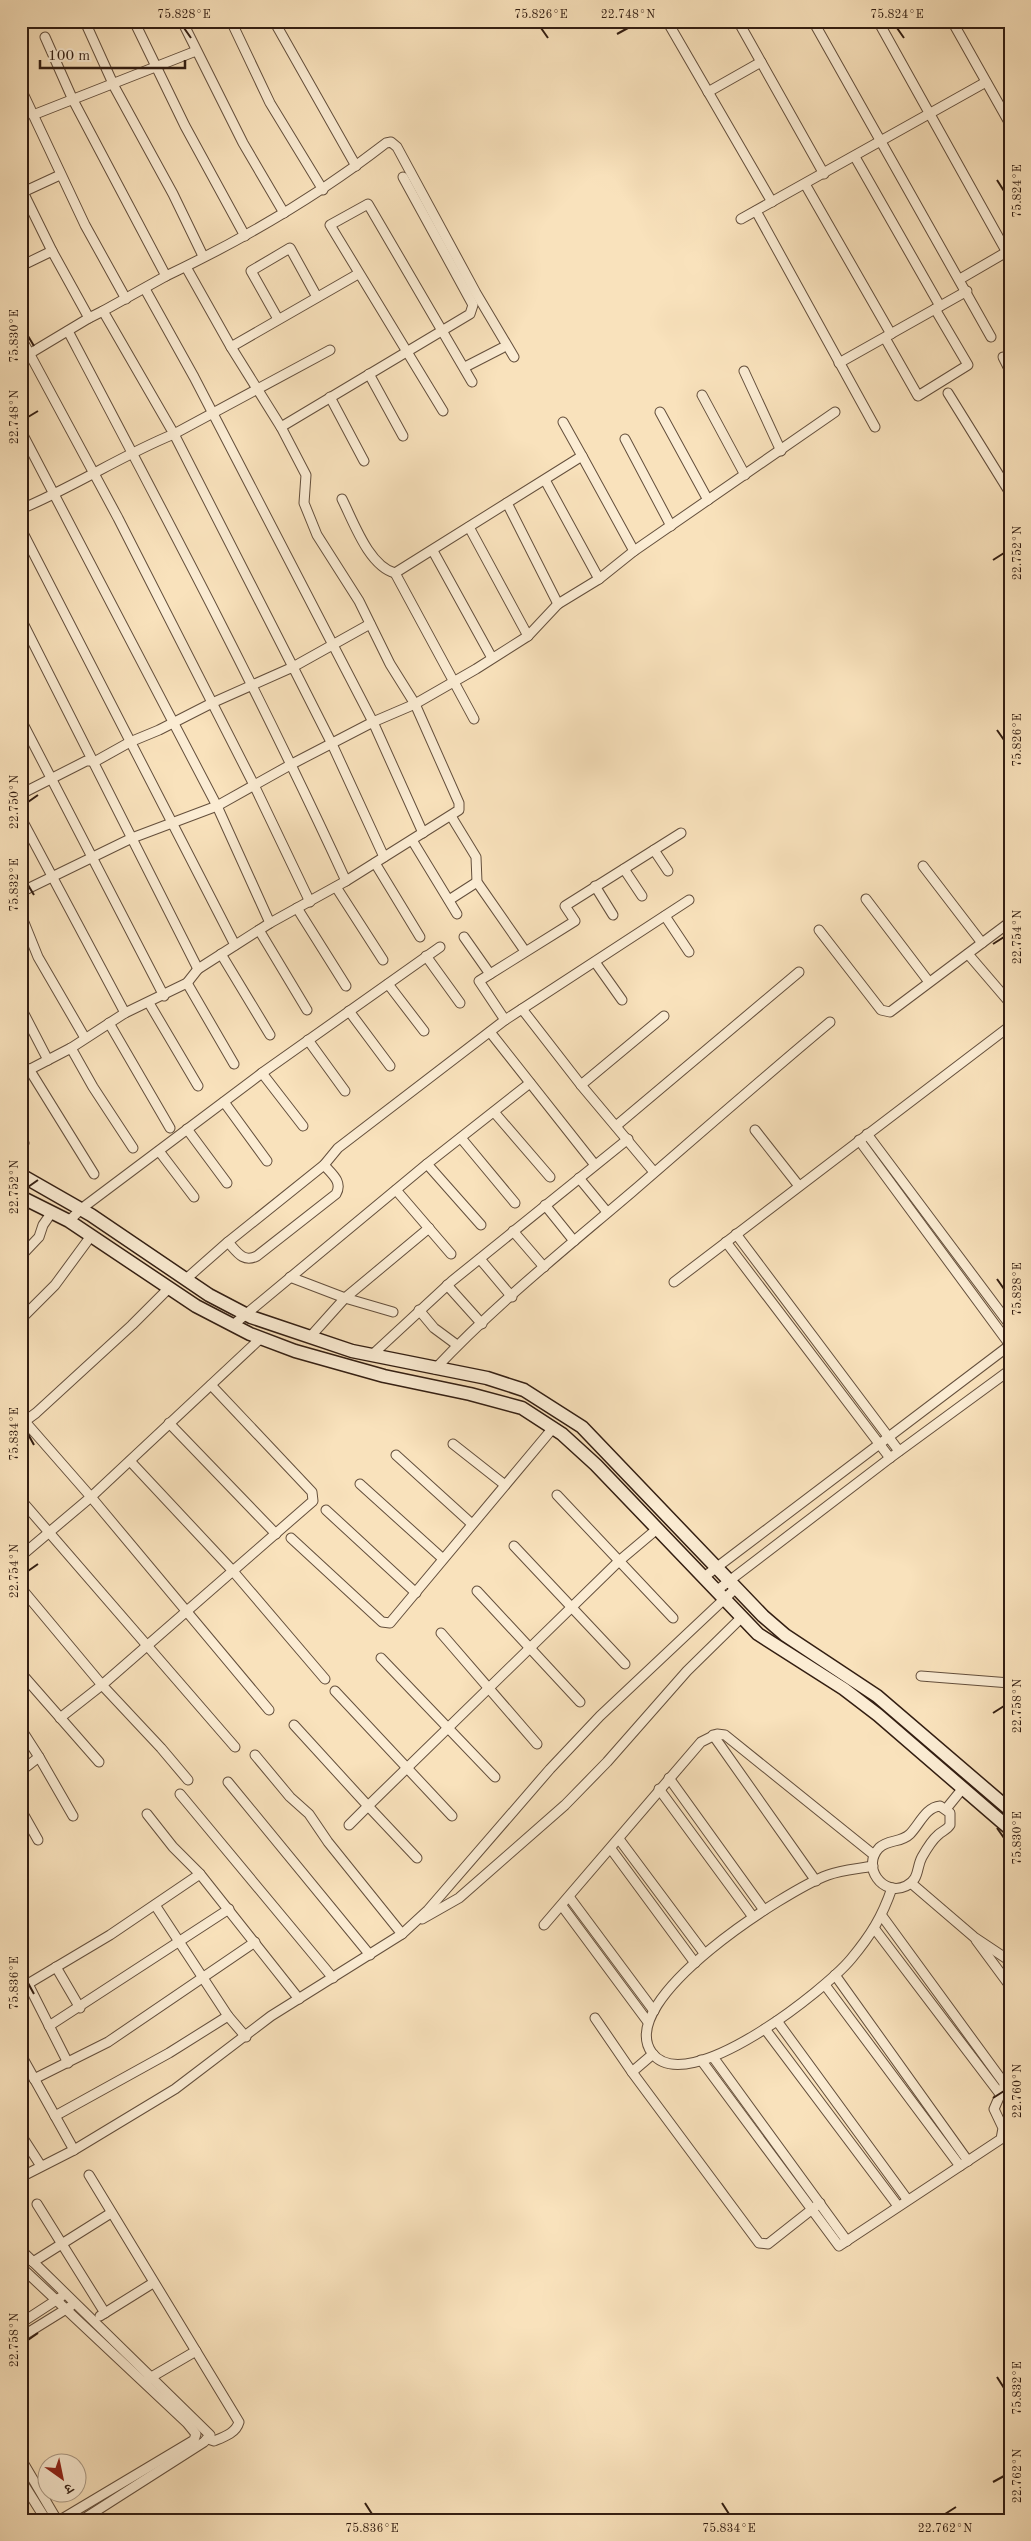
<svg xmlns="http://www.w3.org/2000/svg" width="1031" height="2541" font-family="'Old Standard TT','Noto Serif Devanagari',serif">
	<rect width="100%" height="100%" fill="#f9e2bc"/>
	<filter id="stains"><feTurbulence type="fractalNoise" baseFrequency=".004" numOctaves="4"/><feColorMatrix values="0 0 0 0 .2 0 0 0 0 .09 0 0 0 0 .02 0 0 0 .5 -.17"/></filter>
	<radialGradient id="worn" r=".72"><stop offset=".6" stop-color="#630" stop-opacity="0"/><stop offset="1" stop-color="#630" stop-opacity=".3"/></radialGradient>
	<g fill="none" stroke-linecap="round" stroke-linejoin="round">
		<defs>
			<g id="street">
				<polyline points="134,21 185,126 245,236"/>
				<polyline points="182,21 243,143 284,213"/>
				<polyline points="231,21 270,103 323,190"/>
				<polyline points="274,21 356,166"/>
				<polyline points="667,21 772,202"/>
				<polyline points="738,21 824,174"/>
				<polyline points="813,21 991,337"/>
				<polyline points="878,21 1010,258"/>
				<polyline points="952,21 1010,124"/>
				<polyline points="86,24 115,88 173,194 203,256"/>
				<polyline points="21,89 85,225 126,299"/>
				<polyline points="708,92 761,62"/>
				<polyline points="33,115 196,51"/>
				<polyline points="855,157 940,306"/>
				<polyline points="805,184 891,334"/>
				<polyline points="21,188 52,251"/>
				<polyline points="21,193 60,175"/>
				<polyline points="756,211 875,427"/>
				<polyline points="741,219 986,82"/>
				<polyline points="21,266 52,251 89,318 103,311"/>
				<polyline points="186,267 231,347 281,427 470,314 473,305 403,177"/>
				<path d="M166 276C244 239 318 196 386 143L391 142 397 147 476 293 514 357"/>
				<polyline points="960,279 1010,250"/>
				<polyline points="145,289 194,377 373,722 423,833"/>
				<polyline points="278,319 251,271 290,248 317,297"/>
				<path d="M68 331C164 513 260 694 346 881"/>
				<polyline points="21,338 118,518 254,785 310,902"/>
				<polyline points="885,338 918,396 968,365 935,309"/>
				<polyline points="231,347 358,274"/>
				<polyline points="330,350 174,434 293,667 370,624"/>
				<polyline points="29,354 89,318"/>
				<polyline points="1003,357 1010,371"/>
				<polyline points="839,363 967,291"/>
				<polyline points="465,367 502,348"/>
				<polyline points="744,371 781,451"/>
				<polyline points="369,374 403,436"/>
				<polyline points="948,393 1010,493"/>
				<polyline points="702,395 745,475"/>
				<polyline points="330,397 364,461"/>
				<polyline points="443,411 330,225 368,204 472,382"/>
				<polyline points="660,412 708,500"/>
				<polyline points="21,431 217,806 270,923"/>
				<polyline points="625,439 671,526"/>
				<polyline points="582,456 634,551"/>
				<polyline points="545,480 599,579"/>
				<path d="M342 499C354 523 369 566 395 573L582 456 563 422"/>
				<polyline points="507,503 558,604"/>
				<path d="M21 509C74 487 122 455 174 434L103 311 166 276 73 100 45 37"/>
				<polyline points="469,527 528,636"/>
				<polyline points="21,529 235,945"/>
				<polyline points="433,551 492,658"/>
				<polyline points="395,573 474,719"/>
				<polyline points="21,619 198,969"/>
				<polyline points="21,720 164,996"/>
				<polyline points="21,794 86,761 96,761 130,742 159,730 212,703 293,667 332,744 384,857"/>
				<polyline points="451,816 476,857 477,882 525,951"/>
				<polyline points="21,818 125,1013"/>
				<polyline points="412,840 457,914"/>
				<polyline points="654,850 668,871"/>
				<polyline points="375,863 420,937"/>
				<polyline points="923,866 982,943"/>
				<polyline points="624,869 642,896"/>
				<polyline points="595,886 613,915"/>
				<polyline points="336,887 383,960"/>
				<polyline points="21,892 132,838 217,806 292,764 373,722 415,704 476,669 528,636 558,604 599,579 634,551 835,412"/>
				<polyline points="866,899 929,982"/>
				<polyline points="449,900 477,882"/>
				<polyline points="297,908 346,986"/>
				<polyline points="21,915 38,957 85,1038"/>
				<polyline points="665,916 689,952"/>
				<polyline points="259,930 307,1010"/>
				<polyline points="819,930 881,1010 890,1012 1010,922"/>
				<polyline points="464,937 490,974"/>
				<polyline points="221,954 270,1035"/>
				<polyline points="968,954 1010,1003"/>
				<polyline points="426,956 460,1003"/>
				<polyline points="595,962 622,1000"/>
				<polyline points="187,983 234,1064"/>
				<polyline points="388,984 424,1031"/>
				<polyline points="149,1003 198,1086"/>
				<polyline points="21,1008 48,1060"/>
				<polyline points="522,1009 581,1085 654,1172"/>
				<polyline points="349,1011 390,1066"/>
				<polyline points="505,1020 479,981 575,921 565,906 681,833"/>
				<polyline points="109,1023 170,1128"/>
				<polyline points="490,1032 595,1165"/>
				<polyline points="308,1040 345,1091"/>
				<polyline points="71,1048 93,1087 133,1148"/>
				<polyline points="29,1069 94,1174"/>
				<polyline points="262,1073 303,1126"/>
				<polyline points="21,1074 71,1048 125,1013 187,983 198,969 270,923 346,881 459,810 459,803 415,704 390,664 359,601 317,535 304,503 306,475 281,427"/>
				<polyline points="581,1085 664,1016"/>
				<polyline points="224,1102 267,1161"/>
				<polyline points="494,1112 550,1177"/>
				<polyline points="616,1126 799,972"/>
				<polyline points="187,1129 227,1183"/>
				<polyline points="755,1130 799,1186"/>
				<polyline points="867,1134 1010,1325"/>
				<polyline points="21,1137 24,1143"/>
				<polyline points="461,1138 515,1203"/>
				<polyline points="859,1140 1010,1345"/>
				<polyline points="159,1151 194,1197"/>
				<polyline points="427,1164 481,1225"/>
				<polyline points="579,1178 607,1212"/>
				<polyline points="396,1190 451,1254"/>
				<polyline points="545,1205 574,1241"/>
				<polyline points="69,1221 81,1209 262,1073 440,947"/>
				<polyline points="513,1231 544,1267"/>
				<polyline points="736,1234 899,1451"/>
				<path d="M228 1242C237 1252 243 1263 257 1256L336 1194C343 1182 332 1174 324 1165"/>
				<polyline points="726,1242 890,1458"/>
				<polyline points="21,1256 39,1237 43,1225 52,1212"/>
				<polyline points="480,1259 512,1297"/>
				<polyline points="290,1277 345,1298 393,1312"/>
				<polyline points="186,1279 228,1242 324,1165 338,1148 505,1020 689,900"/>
				<polyline points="674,1282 1010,1026"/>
				<polyline points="447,1285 482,1324"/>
				<polyline points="419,1310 434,1328 457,1345"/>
				<polyline points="21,1319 55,1285 91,1236"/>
				<polyline points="233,1325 427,1164 530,1083"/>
				<polyline points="310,1337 345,1298 429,1228"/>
				<polyline points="261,1338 91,1497 269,1710"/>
				<polyline points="372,1355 452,1281 628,1139"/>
				<path d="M435 1369C495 1305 565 1249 632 1192 698 1135 763 1078 830 1022"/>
				<polyline points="169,1423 276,1534"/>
				<polyline points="21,1424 36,1413 132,1325 169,1288"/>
				<polyline points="453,1444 505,1485"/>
				<polyline points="396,1455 472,1524"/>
				<polyline points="130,1461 232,1570 325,1679"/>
				<polyline points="360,1484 442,1558"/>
				<polyline points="557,1495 673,1618"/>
				<polyline points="21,1500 235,1747"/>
				<polyline points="326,1510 416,1593"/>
				<polyline points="291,1538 382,1622 390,1623 553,1428"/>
				<polyline points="514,1546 625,1664"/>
				<polyline points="21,1556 91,1497 28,1425"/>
				<polyline points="704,1577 1010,1345"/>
				<polyline points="21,1588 102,1685 161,1748 188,1780"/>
				<polyline points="477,1591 580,1702"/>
				<polyline points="716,1591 890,1458 1010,1370"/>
				<polyline points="441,1633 537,1744"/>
				<polyline points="381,1658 495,1777"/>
				<polyline points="21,1673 99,1762"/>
				<polyline points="921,1676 1010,1683"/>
				<polyline points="335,1691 452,1816"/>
				<polyline points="60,1718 102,1685 313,1501 312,1492 211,1385"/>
				<polyline points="294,1725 368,1806 349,1825"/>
				<polyline points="21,1729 39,1757"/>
				<polyline points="713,1735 816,1881"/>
				<polyline points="255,1755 290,1797 309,1814 328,1842 402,1934"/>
				<polyline points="21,1771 39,1757 73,1816"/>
				<polyline points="669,1778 764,1910"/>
				<polyline points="228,1782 370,1955"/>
				<polyline points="659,1789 753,1917"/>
				<polyline points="180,1794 333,1978"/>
				<path d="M940 1806 950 1813V1825C947 1830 942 1831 938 1835 932 1840 926 1850 922 1857 916 1868 920 1879 906 1886 883 1897 861 1867 879 1848 888 1839 901 1843 910 1834 919 1825 926 1807 940 1806Z"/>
				<polyline points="946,1809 963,1788"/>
				<polyline points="21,1810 38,1840"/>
				<polyline points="147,1814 173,1847 200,1874"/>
				<polyline points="619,1839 704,1953"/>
				<polyline points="611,1849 695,1963"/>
				<polyline points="417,1858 368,1806 619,1561 657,1529"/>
				<path d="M873 1866C858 1869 842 1870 828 1875 787 1890 613 2000 652 2053 687 2100 826 1989 851 1959 871 1935 882 1917 892 1888"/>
				<polyline points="911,1883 974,1937 1010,1961"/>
				<polyline points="570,1898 654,2011"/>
				<polyline points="155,1905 228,2016 246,2037"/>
				<polyline points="562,1906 648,2022"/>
				<polyline points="882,1916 1004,2083"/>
				<polyline points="422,1919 459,1898 565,1805 607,1762 687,1671 742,1617"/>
				<polyline points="544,1925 701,1742 717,1734 725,1735 874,1855"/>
				<polyline points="874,1928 1000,2094"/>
				<polyline points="976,1940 1010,1986"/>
				<polyline points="56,1967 80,2008"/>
				<polyline points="835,1975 968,2161"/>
				<polyline points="28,1984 68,2063"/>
				<polyline points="825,1985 960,2166"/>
				<polyline points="21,1988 110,1935 200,1874 299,1999"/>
				<polyline points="595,2018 632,2072"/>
				<polyline points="777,2021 907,2199"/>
				<polyline points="49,2026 229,1909"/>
				<polyline points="765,2029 898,2206"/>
				<polyline points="653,2054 632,2072 759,2243 768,2244 820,2203"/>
				<polyline points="21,2055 74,2150"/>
				<polyline points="713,2057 847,2241"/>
				<polyline points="701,2060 839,2246 1001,2139 1003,2128 994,2109 1010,2072"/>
				<polyline points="34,2079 108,2042 255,1942"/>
				<polyline points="55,2116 169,2053 228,2016"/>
				<polyline points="21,2135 41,2166"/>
				<path d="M89 2175 239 2422C236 2433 224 2437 214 2441L208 2439"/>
				<polyline points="21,2177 74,2150 175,2089 271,2016 402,1934 428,1910 550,1769 600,1716 736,1588"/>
				<polyline points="37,2204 105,2313"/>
				<polyline points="21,2250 210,2435 204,2442 82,2520"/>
				<polyline points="33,2262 111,2213"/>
				<polyline points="21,2267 187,2423 196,2434 194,2440 60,2520"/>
				<polyline points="100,2316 153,2283"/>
				<polyline points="21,2323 61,2297"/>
				<polyline points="21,2337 71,2306"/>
				<polyline points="148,2379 196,2351"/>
				<polyline points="21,2459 57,2520"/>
				<polyline points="21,2480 46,2520"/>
			</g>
			<g id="secondary">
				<polyline points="21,1175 91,1215 209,1295 251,1317 352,1351 487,1378 524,1390 582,1427 763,1616 785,1635 877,1696 1010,1810"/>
				<polyline points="21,1197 69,1221 196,1306 250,1334 295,1351 384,1376 470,1394 522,1408 562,1434 596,1465 758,1634 844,1689 878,1715 1010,1829"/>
			</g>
		</defs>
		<use href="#street" stroke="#644f3c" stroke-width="11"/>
		<use href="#secondary" stroke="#331e12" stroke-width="15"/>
		<use href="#street" stroke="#fbecd3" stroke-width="9"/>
		<use href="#secondary" stroke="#fbecd3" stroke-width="12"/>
	</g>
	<path fill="none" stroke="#331e12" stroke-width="2" d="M184 28 191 38M541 28 548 38M897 28 904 38M617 34 628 28M997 180 1004 191M28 336 34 346M28 417 38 411M993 560 1004 553M997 730 1004 740M28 802 38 795M28 885 34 895M993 944 1004 937M28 1187 38 1180M997 1279 1004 1289M28 1434 34 1445M28 1571 38 1564M993 1713 1004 1706M997 1828 1004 1838M28 1983 34 1994M993 2098 1004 2091M28 2340 38 2333M997 2377 1004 2388M993 2482 1004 2476M365 2503 372 2514M722 2503 729 2514M945 2514 956 2507"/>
	<rect width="1031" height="2541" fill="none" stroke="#f9e2bc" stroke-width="55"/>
	<g transform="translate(62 2478) rotate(147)"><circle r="24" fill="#fbecd3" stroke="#ab9a86"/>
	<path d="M0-4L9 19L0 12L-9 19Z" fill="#8f2418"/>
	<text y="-8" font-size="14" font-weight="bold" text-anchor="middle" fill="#331e12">उ</text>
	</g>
	<path d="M40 60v8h145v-8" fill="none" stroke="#331e12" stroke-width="2.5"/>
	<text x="48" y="60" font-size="15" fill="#331e12" stroke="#fbecd3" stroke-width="4" paint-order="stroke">100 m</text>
	<rect x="28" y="28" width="976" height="2486" fill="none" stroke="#331e12" stroke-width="2"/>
	<g font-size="12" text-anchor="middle" fill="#331e12">
		<text x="184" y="18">75.828°E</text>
		<text x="541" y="18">75.826°E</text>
		<text x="628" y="18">22.748°N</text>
		<text x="897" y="18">75.824°E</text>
		<text transform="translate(1017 191) rotate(-90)" y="4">75.824°E</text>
		<text transform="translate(14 336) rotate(-90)" y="4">75.830°E</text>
		<text transform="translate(14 417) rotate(-90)" y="4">22.748°N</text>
		<text transform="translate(1017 553) rotate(-90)" y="4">22.752°N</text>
		<text transform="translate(1017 740) rotate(-90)" y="4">75.826°E</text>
		<text transform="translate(14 802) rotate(-90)" y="4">22.750°N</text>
		<text transform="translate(14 885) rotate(-90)" y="4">75.832°E</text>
		<text transform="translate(1017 937) rotate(-90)" y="4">22.754°N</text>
		<text transform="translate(14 1187) rotate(-90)" y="4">22.752°N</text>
		<text transform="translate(1017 1289) rotate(-90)" y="4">75.828°E</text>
		<text transform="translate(14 1434) rotate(-90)" y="4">75.834°E</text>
		<text transform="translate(14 1571) rotate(-90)" y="4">22.754°N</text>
		<text transform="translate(1017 1706) rotate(-90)" y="4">22.758°N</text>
		<text transform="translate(1017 1838) rotate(-90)" y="4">75.830°E</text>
		<text transform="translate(14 1983) rotate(-90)" y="4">75.836°E</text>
		<text transform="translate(1017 2091) rotate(-90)" y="4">22.760°N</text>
		<text transform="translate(14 2340) rotate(-90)" y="4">22.758°N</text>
		<text transform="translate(1017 2388) rotate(-90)" y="4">75.832°E</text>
		<text transform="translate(1017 2476) rotate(-90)" y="4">22.762°N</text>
		<text x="372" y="2532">75.836°E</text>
		<text x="729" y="2532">75.834°E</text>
		<text x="945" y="2532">22.762°N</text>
	</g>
	<rect width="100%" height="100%" filter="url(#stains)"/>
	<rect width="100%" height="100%" fill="url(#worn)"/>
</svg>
